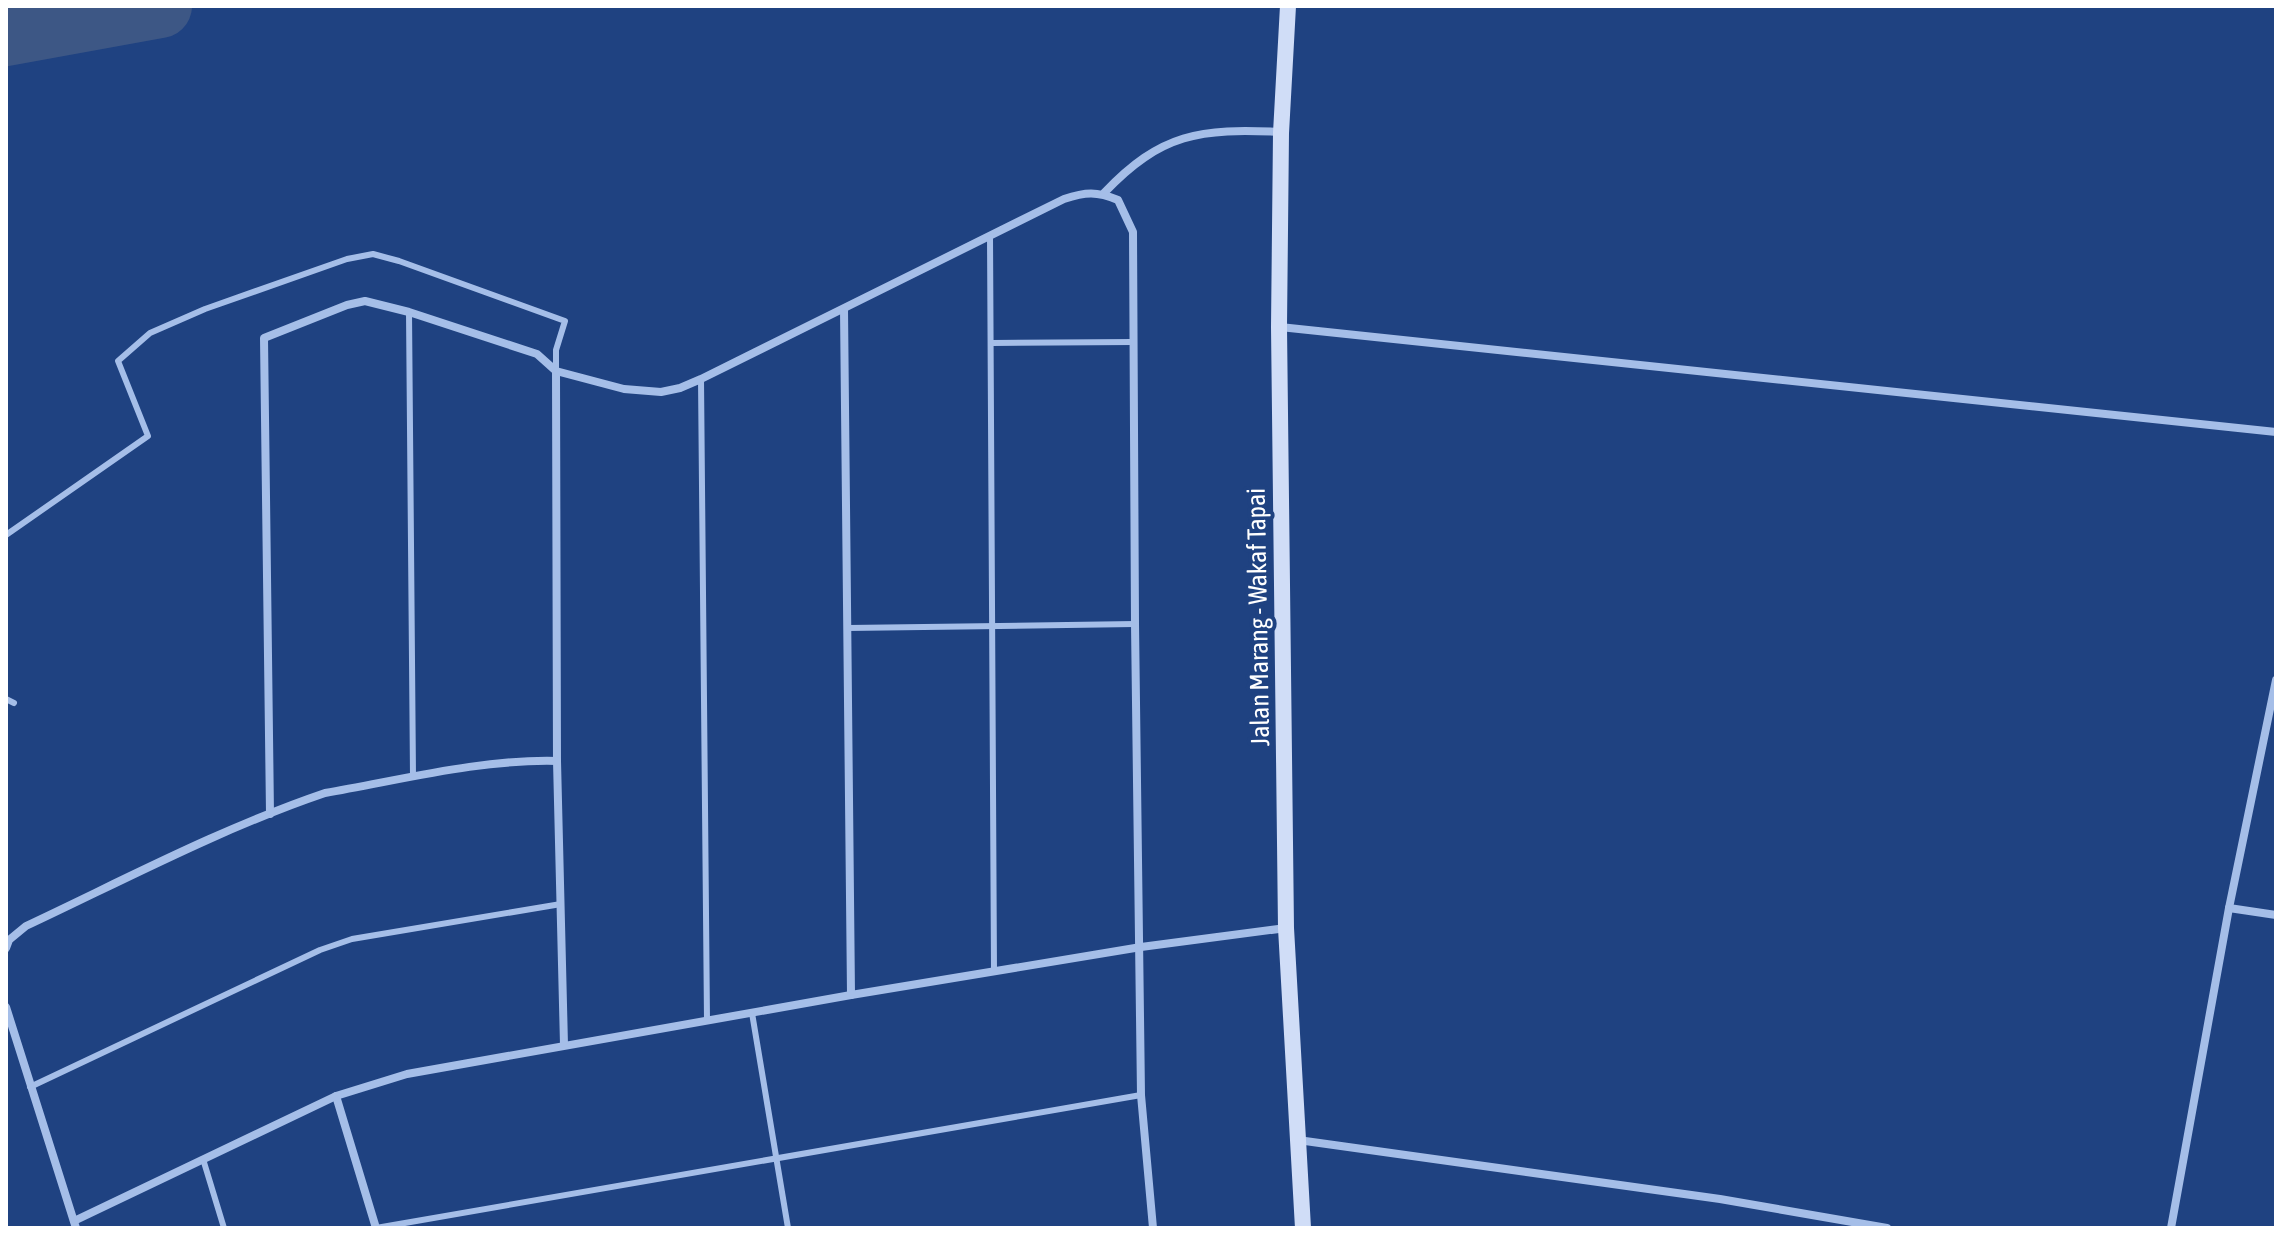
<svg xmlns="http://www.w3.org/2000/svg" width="2282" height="1234" font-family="'Asap Condensed',sans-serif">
	<rect width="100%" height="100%" fill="#1f4281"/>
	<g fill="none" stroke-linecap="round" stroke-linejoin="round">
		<polyline stroke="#3d5785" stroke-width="64" points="6,34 160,6"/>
		<g stroke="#a5bee8" stroke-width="6">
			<polyline points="990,236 994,972"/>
			<polyline points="409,312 413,777"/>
			<polyline points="992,343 1133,342"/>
			<polyline points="701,379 707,1020"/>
			<polyline points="6,535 148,436 118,361 150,333 205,309 347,259 373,254 399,261 565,321 556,350 556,371"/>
			<polyline points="848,628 1135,624"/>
			<polyline points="6,699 14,703"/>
			<polyline points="752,1013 788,1228"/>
			<polyline points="30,1087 320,950 352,939 561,904"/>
			<polyline points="203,1159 224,1228"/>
			<polyline points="376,1228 1141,1095"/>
		</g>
		<g stroke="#a5bee8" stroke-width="8">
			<path d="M1104 193C1161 133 1200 128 1281 132"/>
			<polyline points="844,309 851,995"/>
			<polyline points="1280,327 2276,432"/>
			<polyline points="556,371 557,761 564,1045"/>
			<polyline points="2276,680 2229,908 2276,915"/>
			<path d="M270 814 264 338 347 305 365 301 409 312 537 354 556 371 624 389 661 392 680 388 701 379 1064 199C1085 192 1097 191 1118 200L1133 232 1135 624 1141 1095 1153 1228"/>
			<path d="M6 948 9 940 26 926C124 880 222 828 325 793 401 780 480 759 557 761"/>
			<polyline points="6,1007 76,1228"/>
			<polyline points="336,1096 376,1228"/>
			<polyline points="1298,1140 1720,1199 1887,1228"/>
			<polyline points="74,1221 336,1096 407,1074 851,995 1141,947 1286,928"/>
			<polyline points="2171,1228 2229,908"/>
		</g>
		<polyline stroke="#d0ddf7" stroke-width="16" points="1288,6 1281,133 1279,327 1286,928 1303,1228"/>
	</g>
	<g text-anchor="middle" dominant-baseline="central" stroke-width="8" stroke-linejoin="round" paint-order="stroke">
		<g font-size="26" fill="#fff" stroke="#1f4281">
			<text transform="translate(1258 617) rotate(-91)">Jalan Marang - Wakaf Tapai</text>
		</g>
	</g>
	<rect width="2282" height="1234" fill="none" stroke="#ffffff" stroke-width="16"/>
</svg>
